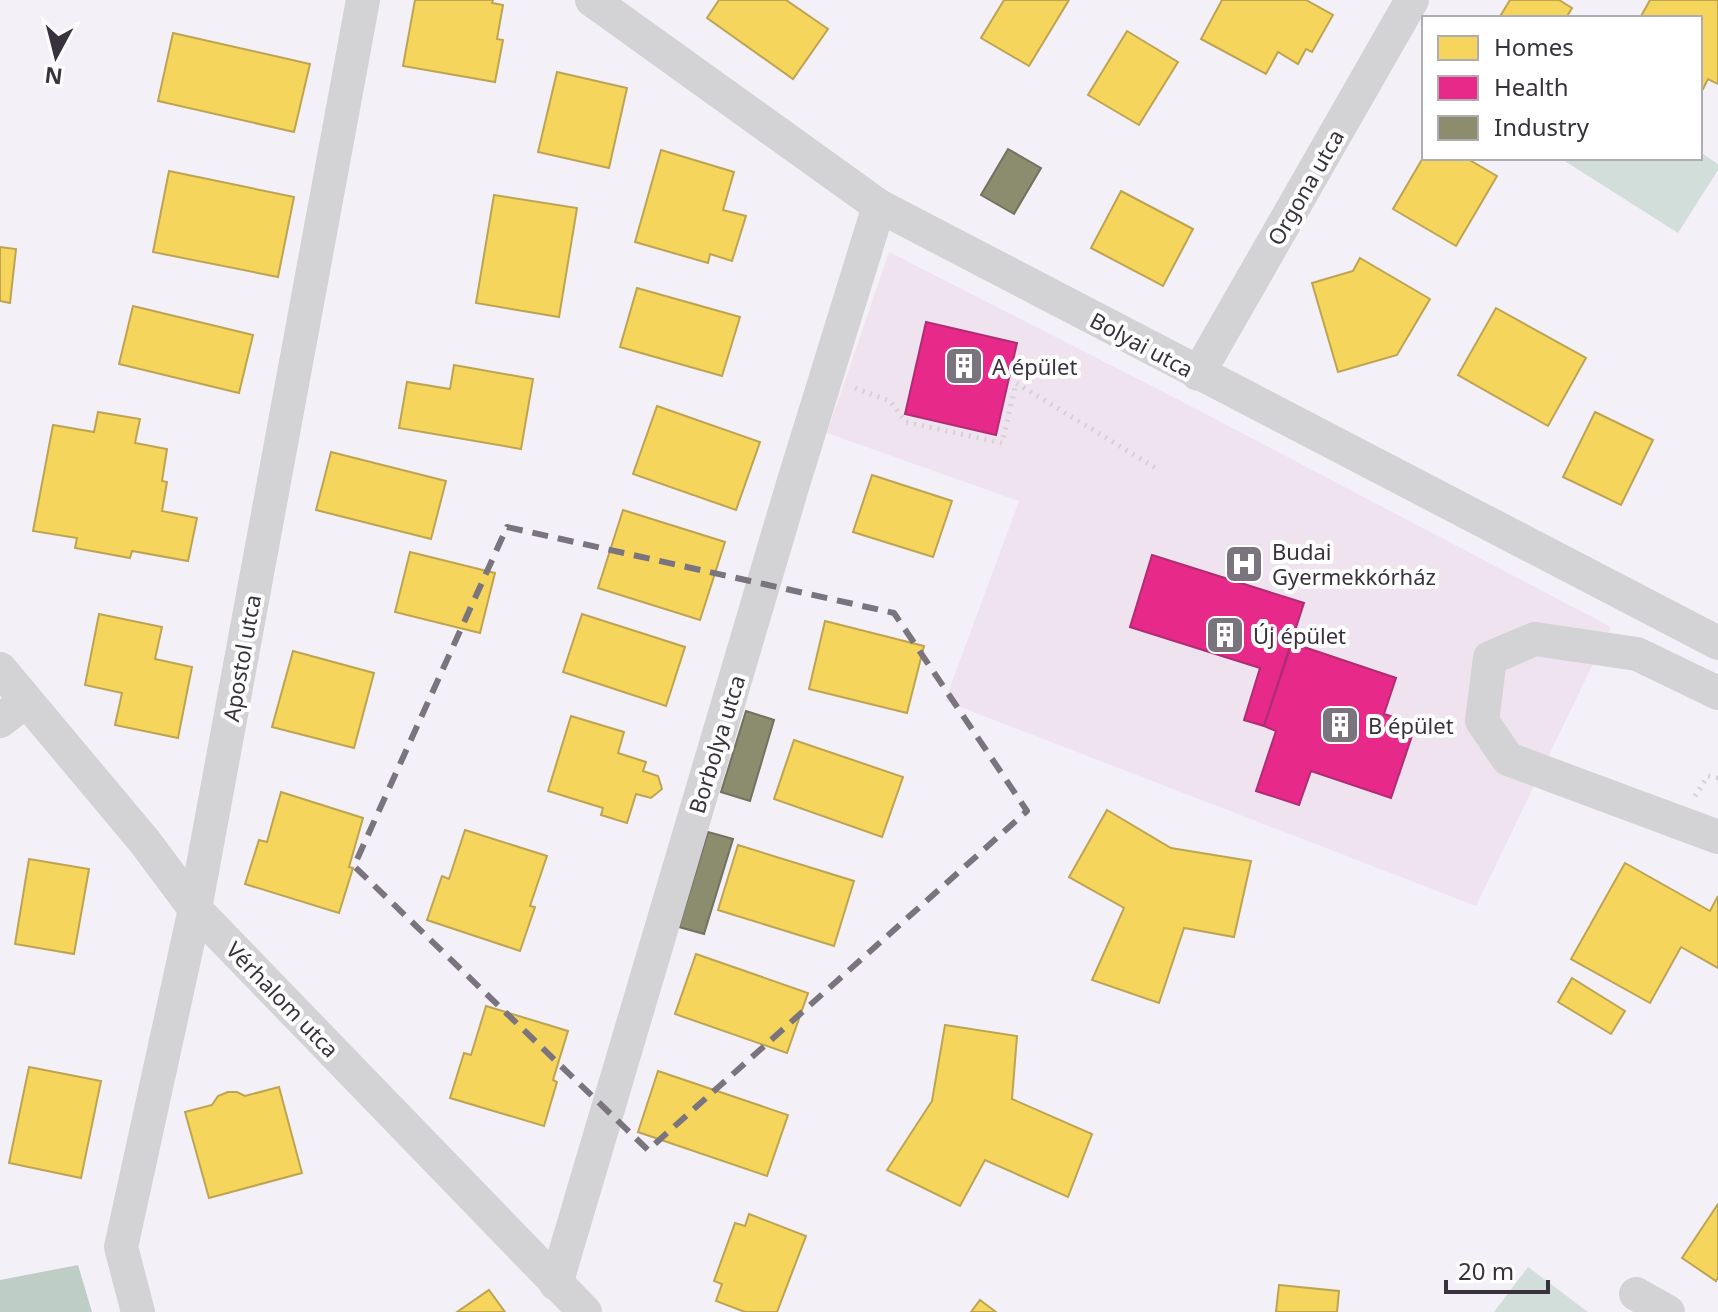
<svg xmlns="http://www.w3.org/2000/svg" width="1718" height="1312" font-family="'Noto Sans',sans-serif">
	<rect width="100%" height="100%" fill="#f4f0f8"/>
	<polygon fill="#efe3ef" points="889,252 1181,401 1611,627 1476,906 945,701 1019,501 827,433"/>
	<g fill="#d2deda">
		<polygon points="1700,152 1718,164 1718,170 1678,233 1560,158 1700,158"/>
		<polygon points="1528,1267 1588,1312 1589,1312 1494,1312"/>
	</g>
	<polygon fill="#becec7" points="78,1265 92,1312 0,1312 0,1280"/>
	<g fill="#f6d55c" stroke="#bda452" stroke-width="2">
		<polygon points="415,0 493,0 492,3 503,5 497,39 503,40 495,82 403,66"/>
		<polygon points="719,0 786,0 828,29 793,79 707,18"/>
		<polygon points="1004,0 1069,0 1029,66 981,38"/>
		<polygon points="1222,0 1306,0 1333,15 1312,52 1306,49 1298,64 1278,52 1266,74 1201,39"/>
		<polygon points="1510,0 1559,0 1572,8 1566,18 1499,18"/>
		<polygon points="1650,0 1718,0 1718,84 1708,79 1703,89 1700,87 1700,18 1640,18"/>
		<polygon points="1127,31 1178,62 1139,125 1088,95"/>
		<polygon points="173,33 310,64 294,132 158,101"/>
		<polygon points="557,72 627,88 609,168 538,152"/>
		<polygon points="661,150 734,172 723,210 746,216 732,261 710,254 708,263 635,242"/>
		<polygon points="1424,156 1466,158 1497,176 1456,246 1393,209"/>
		<polygon points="169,171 294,197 278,277 153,252"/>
		<polygon points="1121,191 1193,229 1163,286 1091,248"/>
		<polygon points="494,195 577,208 559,317 476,303"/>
		<polygon points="0,247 16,249 10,303 0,301"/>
		<polygon points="1360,258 1430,299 1397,355 1338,372 1312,283 1353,271"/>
		<polygon points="637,288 740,317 722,376 620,347"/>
		<polygon points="133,306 253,335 239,393 119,364"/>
		<polygon points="1496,308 1586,358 1548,426 1458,375"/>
		<polygon points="454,365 533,379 521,449 399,428 407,382 450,389"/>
		<polygon points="657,406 760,442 736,510 633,474"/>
		<polygon points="98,412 140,419 135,443 167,449 162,481 167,482 162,511 197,518 188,561 132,551 130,558 75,548 77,538 33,531 53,425 94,432"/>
		<polygon points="1595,412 1653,440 1621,505 1563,477"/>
		<polygon points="331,452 446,481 431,539 316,510"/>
		<polygon points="872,475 952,501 933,557 853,532"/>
		<polygon points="623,510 725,542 700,620 598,588"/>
		<polygon points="410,552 495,573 480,633 395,612"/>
		<polygon points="99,614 162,627 155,659 192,667 178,738 115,725 122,693 85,685"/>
		<polygon points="582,614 685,647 666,706 563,672"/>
		<polygon points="825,621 924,646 907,713 809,689"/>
		<polygon points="293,651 374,673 354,748 272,727"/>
		<polygon points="571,716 624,732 618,753 646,762 643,771 658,776 662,789 651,798 636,794 627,823 601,815 603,808 548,791"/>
		<polygon points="794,740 903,777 882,837 774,799"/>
		<polygon points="281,792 363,818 349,867 353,868 339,913 245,884 259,840 267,842"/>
		<polygon points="1107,810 1171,848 1251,861 1234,937 1184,928 1159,1003 1092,980 1124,908 1069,877"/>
		<polygon points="465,830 547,856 530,906 535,907 520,951 427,920 442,876 449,879"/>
		<polygon points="738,845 854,881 834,946 718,910"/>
		<polygon points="29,859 89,869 74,954 15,944"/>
		<polygon points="1625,863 1710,911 1718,896 1718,968 1681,947 1650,1003 1571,959"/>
		<polygon points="696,954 808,993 787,1053 675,1014"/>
		<polygon points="1572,978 1625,1011 1611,1034 1558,1002"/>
		<polygon points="486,1006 568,1031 553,1080 557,1082 544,1126 450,1098 464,1053 471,1055"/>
		<polygon points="945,1025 1017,1036 1012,1099 1092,1134 1068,1197 985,1160 960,1206 887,1170 932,1101"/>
		<polygon points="29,1067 101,1081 81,1178 9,1163"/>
		<polygon points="658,1071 788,1115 767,1176 638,1132"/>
		<polygon points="279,1087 302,1173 209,1198 185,1112 212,1105 218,1096 228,1092 237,1092 245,1096"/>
		<polygon points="1718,1204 1718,1278 1716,1281 1682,1258"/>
		<polygon points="749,1214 806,1236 777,1312 745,1312 716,1301 722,1284 714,1281 735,1223 745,1226"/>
		<polygon points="1279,1285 1339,1291 1337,1312 1276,1312"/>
		<polygon points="489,1290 505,1312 457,1312"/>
		<polygon points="980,1300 996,1312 971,1312"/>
	</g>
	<g fill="#e7298a" stroke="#b22c73" stroke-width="2">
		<polygon points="926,322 1017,343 996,435 905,414"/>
		<polygon points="1152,555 1304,603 1264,726 1244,720 1260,668 1130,627"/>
		<polygon points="1292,643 1396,678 1384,714 1416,724 1391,798 1311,771 1299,805 1256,791 1276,731 1264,726"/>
	</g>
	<g fill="#8c8c6e" stroke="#73715f" stroke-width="2">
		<polygon points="1008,149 1041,168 1014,214 981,195"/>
		<polygon points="746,711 774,720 750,801 721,792"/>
		<polygon points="708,832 733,839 704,934 679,927"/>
	</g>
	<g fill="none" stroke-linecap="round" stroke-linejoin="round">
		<g stroke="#d3d2d5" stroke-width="5" stroke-dasharray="2 6" stroke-linecap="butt">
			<polyline points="855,388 890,401 906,422 1002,443 1016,383 1159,470"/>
			<polyline points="1695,796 1708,776 1718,778"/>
		</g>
		<g stroke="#d3d3d5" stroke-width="34">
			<polyline points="592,0 879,206 1718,643"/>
			<polyline points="1198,374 1412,0"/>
			<polyline points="0,669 145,842 195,909 585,1312"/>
			<polyline points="1718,693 1637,654 1535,639 1490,658 1482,721 1508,759 1718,837"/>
			<polyline points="0,721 26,701"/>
			<polyline points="556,1284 793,484 879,206"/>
			<polyline points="1636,1294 1668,1312"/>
			<polyline points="138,1312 121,1247 195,909 363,0"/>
		</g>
	</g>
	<path fill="none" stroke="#7a747e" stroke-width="6" stroke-dasharray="16 10" stroke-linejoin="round" d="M507 527 894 613 1027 811 648 1150 354 866Z"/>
	<defs>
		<symbol id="building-square" viewBox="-11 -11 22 22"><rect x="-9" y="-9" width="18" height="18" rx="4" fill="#7a747e" stroke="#fff"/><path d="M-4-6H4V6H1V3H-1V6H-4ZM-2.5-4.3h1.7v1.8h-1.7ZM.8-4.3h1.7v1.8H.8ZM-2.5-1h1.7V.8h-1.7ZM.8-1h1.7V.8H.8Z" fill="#fff"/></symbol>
		<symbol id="hospital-square" viewBox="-11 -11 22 22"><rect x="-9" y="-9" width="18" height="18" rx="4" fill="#7a747e" stroke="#fff"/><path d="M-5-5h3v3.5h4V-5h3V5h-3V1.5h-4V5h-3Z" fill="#fff"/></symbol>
	</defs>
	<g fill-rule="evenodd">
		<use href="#building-square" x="942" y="344" width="44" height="44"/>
		<use href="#hospital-square" x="1222" y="542" width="44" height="44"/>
		<use href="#building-square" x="1203" y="613" width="44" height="44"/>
		<use href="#building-square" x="1318" y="703" width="44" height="44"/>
	</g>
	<g text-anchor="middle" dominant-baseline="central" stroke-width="8" stroke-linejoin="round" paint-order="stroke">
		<g font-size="22" fill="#38323c" stroke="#fff">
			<text transform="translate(1305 187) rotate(-60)">Orgona utca</text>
			<text transform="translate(1142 344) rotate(28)">Bolyai utca</text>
			<text transform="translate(241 658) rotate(-80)">Apostol utca</text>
			<text transform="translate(716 744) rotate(-73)">Borbolya utca</text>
			<text transform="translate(283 999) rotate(46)">Vérhalom utca</text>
		</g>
		<g font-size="22" fill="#38323c" stroke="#fff" text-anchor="start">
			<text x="992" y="366">A épület</text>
			<text x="1272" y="551">Budai<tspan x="1272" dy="25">Gyermekkórház</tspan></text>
			<text x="1253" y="635">Új épület</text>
			<text x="1368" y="725">B épület</text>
		</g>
	</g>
	<rect x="1422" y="16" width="280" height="144" fill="#ffffff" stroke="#afadb1" stroke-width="2"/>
	<rect x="1438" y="36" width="40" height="24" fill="#f6d55c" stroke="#afadb1" stroke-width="2"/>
	<text x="1494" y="56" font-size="24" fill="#38323c">Homes</text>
	<rect x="1438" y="76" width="40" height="24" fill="#e7298a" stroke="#afadb1" stroke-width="2"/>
	<text x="1494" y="96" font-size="24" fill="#38323c">Health</text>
	<rect x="1438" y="116" width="40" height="24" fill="#8c8c6e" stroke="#afadb1" stroke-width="2"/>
	<text x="1494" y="136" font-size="24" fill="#38323c">Industry</text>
	<g transform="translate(56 56) rotate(187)" stroke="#ffffff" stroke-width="6" paint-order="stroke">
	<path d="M0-6L14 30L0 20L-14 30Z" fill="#38323c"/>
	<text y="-12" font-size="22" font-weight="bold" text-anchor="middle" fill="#38323c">N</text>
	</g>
	<path d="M1446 1280v12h102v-12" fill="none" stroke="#38323c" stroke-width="4"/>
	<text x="1458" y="1280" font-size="24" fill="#38323c" stroke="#ffffff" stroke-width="6" paint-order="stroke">20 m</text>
</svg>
